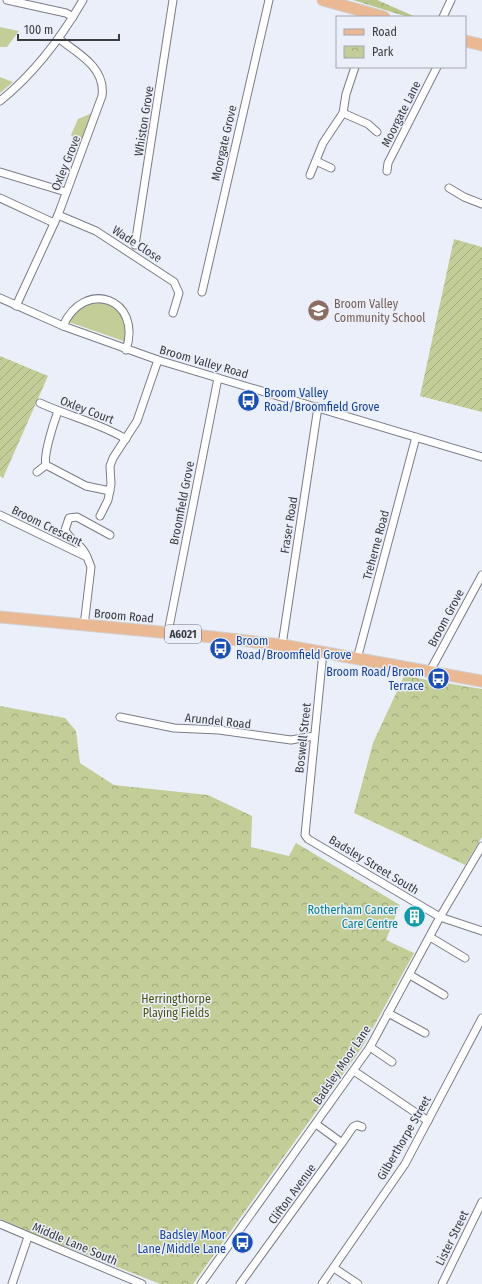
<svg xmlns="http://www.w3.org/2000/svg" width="482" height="1284" font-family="'Fira Sans Condensed',sans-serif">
	<defs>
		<pattern id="forest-crowns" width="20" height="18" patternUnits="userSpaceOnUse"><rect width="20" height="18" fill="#b9c489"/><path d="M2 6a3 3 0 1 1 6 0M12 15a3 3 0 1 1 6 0" fill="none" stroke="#98a071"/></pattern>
		<pattern id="park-crowns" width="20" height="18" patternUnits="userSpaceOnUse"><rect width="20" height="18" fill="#c3cd98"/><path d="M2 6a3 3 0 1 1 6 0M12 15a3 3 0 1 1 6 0" fill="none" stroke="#a0a87d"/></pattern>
		<pattern id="garden-furrows" width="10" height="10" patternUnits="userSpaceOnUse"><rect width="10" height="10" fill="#c3cd98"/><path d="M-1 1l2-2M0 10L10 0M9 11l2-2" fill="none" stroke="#a0a87d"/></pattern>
	</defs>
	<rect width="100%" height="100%" fill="#ebeffa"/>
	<g fill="#c3cd98">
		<polygon points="0,27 19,31 7,47 0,47"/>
		<polygon points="0,77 13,82 0,93"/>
		<polygon points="92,113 78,148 71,135 78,119"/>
		<path d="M103 302C125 310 127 321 126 342L69 322C75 308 88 303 103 302Z"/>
	</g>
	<polygon fill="url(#forest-crowns)" points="353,0 377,0 416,17 408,17"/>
	<g fill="url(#park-crowns)">
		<polygon points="404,676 482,689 482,837 465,865 354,813 373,743"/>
		<polygon points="0,706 65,718 76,731 80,763 114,785 208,795 252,816 251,847 289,856 296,843 400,905 386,940 414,953 363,1046 193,1284 160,1284 29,1232 0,1219"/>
	</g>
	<g fill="url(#garden-furrows)">
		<polygon points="454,239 482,247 482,412 420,396"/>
		<polygon points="0,356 48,376 3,478 0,476"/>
	</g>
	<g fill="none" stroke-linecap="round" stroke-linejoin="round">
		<defs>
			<g id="minor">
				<polyline points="7,0 66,13 73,17"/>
				<polyline points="443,17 451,0"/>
				<path d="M0 101C35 73 61 38 83 0"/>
				<polyline points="343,113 368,124 377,132"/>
				<polyline points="316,161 331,168"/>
				<polyline points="387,171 388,163 437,67"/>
				<polyline points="0,172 66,192"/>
				<polyline points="310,175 323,143 343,113 346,94 355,67"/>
				<polyline points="449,188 464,197 482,204"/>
				<polyline points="0,198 54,223"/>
				<polyline points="58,215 96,231 174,282 179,293 173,313"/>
				<polyline points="135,245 173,0"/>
				<polyline points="202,292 269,0"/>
				<polyline points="0,298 63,326 158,360 482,457"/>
				<path d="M16 306 58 215 102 96C106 68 78 53 59 39"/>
				<path d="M63 326C84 278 143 298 126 350"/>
				<path d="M40 403C68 416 100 423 126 439"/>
				<path d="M58 411C54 422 43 455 46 465L86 486 110 491"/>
				<polyline points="37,472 46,465"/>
				<polyline points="0,515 87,557 91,567 84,626"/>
				<polyline points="100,516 108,500 111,484 110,466 113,458 137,421 158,360"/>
				<path d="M87 557C82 543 71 542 65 530L69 518 77 517 110 535"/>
				<polyline points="168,632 218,378"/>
				<polyline points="282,645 318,407"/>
				<polyline points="323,652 305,835 308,839 440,917 482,931"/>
				<polyline points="357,659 416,437"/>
				<polyline points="430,671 482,575"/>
				<polyline points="120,717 174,728 219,730 291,740 314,736"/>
				<polyline points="430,937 465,958"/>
				<polyline points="410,975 444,995"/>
				<polyline points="388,1013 425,1033"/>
				<polyline points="370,1047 392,1062"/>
				<polyline points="354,1071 428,1121"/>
				<polyline points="342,1143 353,1127 357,1125 362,1127"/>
				<polyline points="0,1224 142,1284"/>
				<polyline points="334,1268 358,1284"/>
				<polyline points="12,1284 28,1237"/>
				<polyline points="201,1284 370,1047 440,917 482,846"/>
				<polyline points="240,1284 342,1143 316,1124"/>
				<polyline points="322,1284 405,1164 482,1018"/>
				<polyline points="442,1284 482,1202"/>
			</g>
			<g id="primary">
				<polyline points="323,0 384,17"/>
				<polyline points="465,41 482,45"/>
				<polyline points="0,617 213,637 282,645 482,681"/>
			</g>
		</defs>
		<use href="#minor" stroke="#7a7d87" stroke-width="9"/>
		<use href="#primary" stroke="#d0d0d1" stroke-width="13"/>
		<use href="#minor" stroke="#fff" stroke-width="7"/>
		<use href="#primary" stroke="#eab993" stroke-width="11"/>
	</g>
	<defs>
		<symbol id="school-disc" viewBox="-11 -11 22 22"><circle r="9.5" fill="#8d6e63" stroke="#ebeffa"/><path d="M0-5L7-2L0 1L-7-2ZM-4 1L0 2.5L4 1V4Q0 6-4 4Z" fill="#fff"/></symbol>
		<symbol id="bus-disc" viewBox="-11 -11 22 22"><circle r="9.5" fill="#1a4fb4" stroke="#ebeffa"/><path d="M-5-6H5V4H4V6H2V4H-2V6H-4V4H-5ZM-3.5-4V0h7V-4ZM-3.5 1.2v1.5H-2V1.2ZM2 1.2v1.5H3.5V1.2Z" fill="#fff"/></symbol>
		<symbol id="building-disc" viewBox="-11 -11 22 22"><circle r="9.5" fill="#0f9aa8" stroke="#ebeffa"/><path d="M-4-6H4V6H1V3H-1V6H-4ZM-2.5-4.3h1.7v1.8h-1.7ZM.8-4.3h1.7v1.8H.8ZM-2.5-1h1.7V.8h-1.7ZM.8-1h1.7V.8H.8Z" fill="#fff"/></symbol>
	</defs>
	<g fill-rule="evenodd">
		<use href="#school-disc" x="306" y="298" width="25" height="25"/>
		<use href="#bus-disc" x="236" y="388" width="25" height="25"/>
		<use href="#bus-disc" x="208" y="636" width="25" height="25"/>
		<use href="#bus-disc" x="426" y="666" width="25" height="25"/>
		<use href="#building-disc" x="402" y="904" width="25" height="25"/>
		<use href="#bus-disc" x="230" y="1230" width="25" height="25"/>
	</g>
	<g text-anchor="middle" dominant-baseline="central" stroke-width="3" stroke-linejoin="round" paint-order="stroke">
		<rect fill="#ebeffa" stroke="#707278" stroke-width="1" x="165" y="625" width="36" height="18" rx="3"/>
		<g font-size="11" font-weight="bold" fill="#3b3c40">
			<text x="183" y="634">A6021</text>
		</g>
		<g font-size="12" fill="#3b3c40" stroke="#ebeffa">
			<text transform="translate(401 114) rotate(-63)">Moorgate Lane</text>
			<text transform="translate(144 121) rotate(-81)">Whiston Grove</text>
			<text transform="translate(224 143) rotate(-77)">Moorgate Grove</text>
			<text transform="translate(66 163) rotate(-68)">Oxley Grove</text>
			<text transform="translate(137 244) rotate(33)">Wade Close</text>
			<text transform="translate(204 362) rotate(16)">Broom Valley Road</text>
			<text transform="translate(87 410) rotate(21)">Oxley Court</text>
			<text transform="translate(182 503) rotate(-79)">Broomfield Grove</text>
			<text transform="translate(289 525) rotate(-81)">Fraser Road</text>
			<text transform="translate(47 526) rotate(26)">Broom Crescent</text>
			<text transform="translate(376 545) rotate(-75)">Treherne Road</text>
			<text transform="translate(124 616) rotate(5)">Broom Road</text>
			<text transform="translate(446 618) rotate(-62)">Broom Grove</text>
			<text transform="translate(218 721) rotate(6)">Arundel Road</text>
			<text transform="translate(303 738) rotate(-84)">Boswell Street</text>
			<text transform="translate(374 865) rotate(31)">Badsley Street South</text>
			<text transform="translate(342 1065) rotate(-56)">Badsley Moor Lane</text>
			<text transform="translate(404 1138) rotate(-60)">Gilberthorpe Street</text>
			<text transform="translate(292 1194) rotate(-54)">Clifton Avenue</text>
			<text transform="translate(452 1238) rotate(-64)">Lister Street</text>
			<text transform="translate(75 1244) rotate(23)">Middle Lane South</text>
		</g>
		<g font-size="12" fill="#785e54" stroke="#ebeffa" text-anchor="start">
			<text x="334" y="304">Broom Valley<tspan x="334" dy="14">Community School</tspan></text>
		</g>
		<g font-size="12" fill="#164399" stroke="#ebeffa" text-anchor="start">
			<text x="264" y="393">Broom Valley<tspan x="264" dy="14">Road/Broomfield Grove</tspan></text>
			<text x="236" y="641">Broom<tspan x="236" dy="14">Road/Broomfield Grove</tspan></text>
			<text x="424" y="672" text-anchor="end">Broom Road/Broom<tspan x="424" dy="14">Terrace</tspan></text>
			<text x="226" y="1235" text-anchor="end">Badsley Moor<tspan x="226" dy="14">Lane/Middle Lane</tspan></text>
		</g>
		<g font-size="12" fill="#0d838f" stroke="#ebeffa" text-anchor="end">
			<text x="398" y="910">Rotherham Cancer<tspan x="398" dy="14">Care Centre</tspan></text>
		</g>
		<g font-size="12" fill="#4c5513" stroke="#ebeffa">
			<text x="176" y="999">Herringthorpe<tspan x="176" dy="14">Playing Fields</tspan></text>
		</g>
	</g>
	<rect x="336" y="16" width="130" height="52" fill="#ebeffa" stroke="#a5a7b0"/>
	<rect x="344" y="29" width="20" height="6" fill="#eab993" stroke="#a5a7b0"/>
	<text x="372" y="36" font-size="12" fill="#3b3c40">Road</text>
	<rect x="344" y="46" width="20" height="12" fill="url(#park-crowns)" stroke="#a5a7b0"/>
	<text x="372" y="56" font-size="12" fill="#3b3c40">Park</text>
	<path d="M18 34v6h101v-6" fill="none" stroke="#3b3c40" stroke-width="2"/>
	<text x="24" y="34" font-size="12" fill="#3b3c40" stroke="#ebeffa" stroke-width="3" paint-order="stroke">100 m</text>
</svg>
